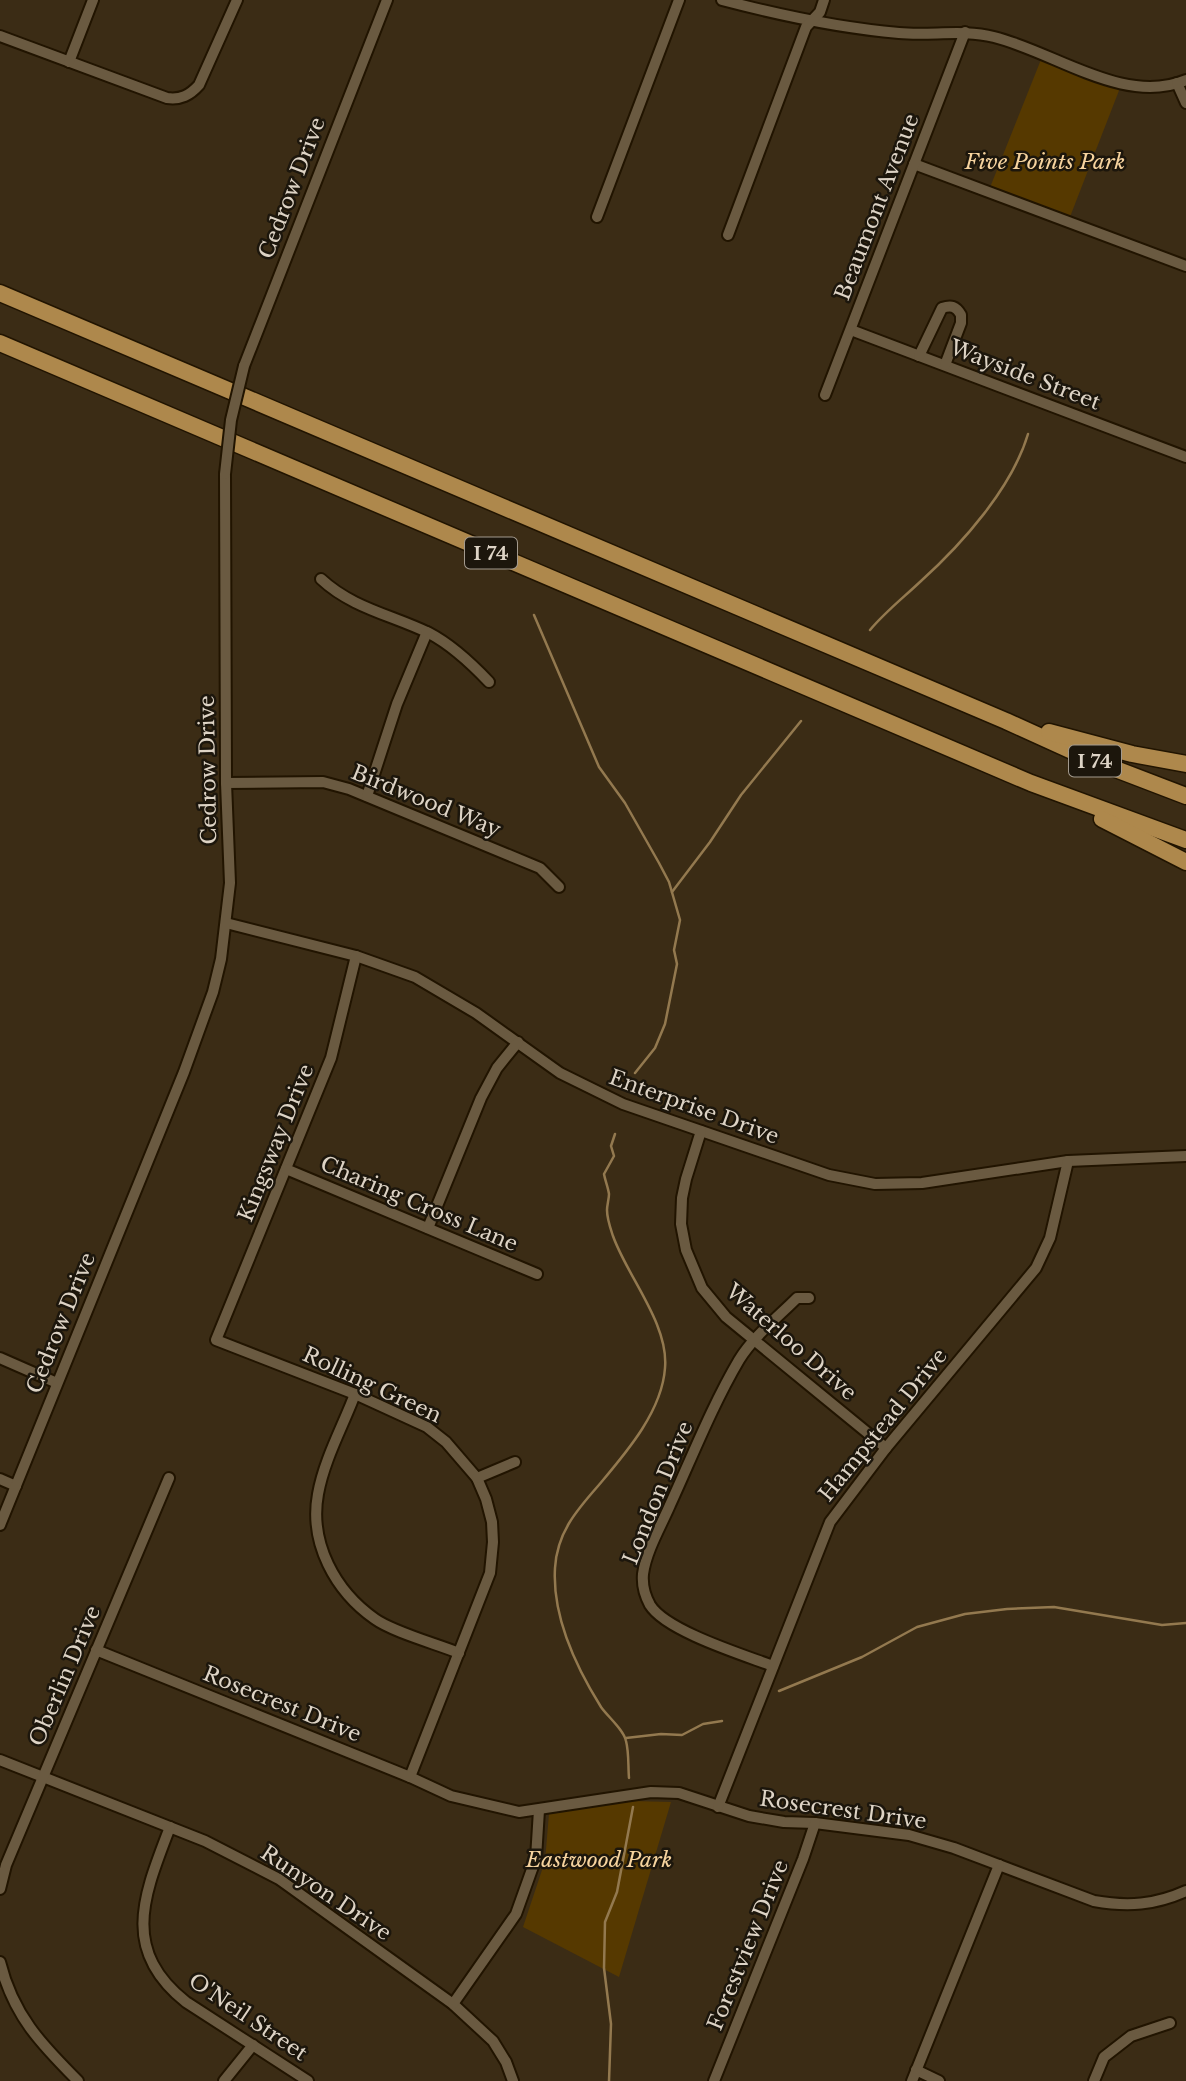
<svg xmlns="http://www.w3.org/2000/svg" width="1186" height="2081" font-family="'Libre Baskerville',serif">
	<rect width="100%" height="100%" fill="#3b2c15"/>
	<g fill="#563900">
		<polygon points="1042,57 1120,88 1068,222 989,190"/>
		<polygon points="631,1801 671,1802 619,1977 523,1927 545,1861 549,1814"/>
	</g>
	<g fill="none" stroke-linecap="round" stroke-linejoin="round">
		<g stroke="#93794f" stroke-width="2.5">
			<polyline points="534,615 599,767 625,803 659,863 669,882 680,920 674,950 677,964 665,1024 655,1048 635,1073"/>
			<path d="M870 630C885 612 903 598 921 581 962 544 1012 488 1028 434"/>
			<polyline points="672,892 710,842 741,795 801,721"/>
			<path d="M615 1134 611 1146 614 1156 604 1174C605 1180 608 1187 609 1194 609 1199 607 1205 607 1210 607 1219 610 1227 613 1236 627 1276 669 1324 665 1368 662 1412 625 1454 598 1486 576 1511 557 1533 555 1568 552 1617 576 1667 601 1707 608 1717 624 1730 626 1741 629 1752 628 1766 629 1778"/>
			<polyline points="779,1691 862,1657 917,1627 965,1614 1007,1609 1054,1607 1162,1625 1186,1623"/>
			<polyline points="626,1738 661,1734 682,1735 703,1724 722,1721"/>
			<polyline points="609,2081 611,2024 604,1968 605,1922 617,1892 633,1807"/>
		</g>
		<defs>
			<g id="minor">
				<path d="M722 0C779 15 840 28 899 33 931 36 963 29 994 37 1055 52 1124 106 1186 80"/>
				<path d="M0 36 167 98C181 100 190 95 199 85L237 0"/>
				<polyline points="69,62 93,0"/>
				<polyline points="1177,83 1186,103"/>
				<polyline points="914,164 1186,266"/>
				<polyline points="597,217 679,0"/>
				<polyline points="728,235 806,27 820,12 824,0"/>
				<polyline points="851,330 1186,457"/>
				<path d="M919 356 942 308C951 305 956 306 961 315V323L945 365"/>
				<polyline points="244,366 387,0"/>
				<polyline points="825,395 965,32"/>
				<path d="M321 579C352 608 392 615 429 633 452 645 471 663 489 682"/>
				<polyline points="226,783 323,782 349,789 540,868 559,887"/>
				<polyline points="367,796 397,704 427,632"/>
				<polyline points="226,923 356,956 415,977 476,1013 560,1073 623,1104 829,1175 875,1184 922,1183 1068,1161 1186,1156"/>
				<polyline points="356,956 331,1058 216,1340 355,1394 427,1427 446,1442 477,1478 486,1499 492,1522 493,1542 490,1573 410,1777"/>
				<polyline points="701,1131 686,1179 682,1198 681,1224 686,1250 702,1288 726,1317 886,1448"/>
				<polyline points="286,1169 537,1274"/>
				<polyline points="428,1228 481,1098 497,1068 518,1042"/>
				<polyline points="0,1358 57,1383"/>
				<path d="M355 1394C343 1426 324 1460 318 1494 309 1543 335 1591 375 1619 393 1632 437 1644 459 1653"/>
				<polyline points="477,1478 515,1462"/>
				<polyline points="0,1479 16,1486"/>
				<polyline points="0,1525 184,1072 213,992 221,959 230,883 226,783 225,474"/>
				<path d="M96 1650 410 1777 451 1796 519 1812 651 1792 679 1793 749 1816 784 1822 815 1823 909 1835 954 1848 1094 1901C1128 1907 1155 1905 1186 1891"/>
				<path d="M773 1666C744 1655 666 1631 650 1605 645 1596 642 1585 643 1574 646 1551 661 1526 670 1505 692 1457 712 1406 739 1360 753 1337 778 1317 797 1298H809"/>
				<polyline points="0,1760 205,1841 279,1879 453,2004 493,2041 506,2062 513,2081"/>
				<polyline points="718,1807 830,1522 886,1448 1036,1268 1050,1238 1068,1161"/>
				<path d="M170 1827C145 1893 119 1949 186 2002L308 2081"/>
				<polyline points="0,1889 6,1865 169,1478"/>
				<path d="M0 1962C13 2015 41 2044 78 2081"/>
				<polyline points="453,2004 516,1914 536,1858 539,1810"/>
				<polyline points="916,2070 939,2081"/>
				<polyline points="224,2081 253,2045"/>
				<polyline points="714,2081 803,1859 815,1823"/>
				<polyline points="912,2081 999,1865"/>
				<polyline points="1094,2081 1104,2057 1131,2036 1170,2023"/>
			</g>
			<g id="highway">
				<polyline points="0,293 1006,721 1092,760 1186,796"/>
				<polyline points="0,343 1031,783 1186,840"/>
				<polyline points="1049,732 1132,754 1186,764"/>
				<polyline points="1102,819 1186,862"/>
			</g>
		</defs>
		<use href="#minor" stroke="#211400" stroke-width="14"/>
		<use href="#highway" stroke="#211400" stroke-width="19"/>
		<use href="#minor" stroke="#6a5a41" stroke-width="10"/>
		<use href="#highway" stroke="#ae884c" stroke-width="16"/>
		<defs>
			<polyline id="minor-bridge" points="225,474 231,420 244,366"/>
		</defs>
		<use href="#minor-bridge" stroke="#211400" stroke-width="14" stroke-linecap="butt"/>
		<use href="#minor-bridge" stroke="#6a5a41" stroke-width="10"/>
	</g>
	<g text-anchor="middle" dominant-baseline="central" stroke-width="5" stroke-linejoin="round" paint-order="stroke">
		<g fill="#1c160c" stroke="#a39a8e" stroke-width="2">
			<rect x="465" y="537.5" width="52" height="31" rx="5"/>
			<rect x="1069" y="745.5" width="52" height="31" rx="5"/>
		</g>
		<g font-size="19" font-weight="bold" fill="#ddd3c5">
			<text x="491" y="553">I 74</text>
			<text x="1095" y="761">I 74</text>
		</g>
		<g font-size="21" font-style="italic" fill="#f6d39e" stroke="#1c160c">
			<text x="1045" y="162">Five Points Park</text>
			<text x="599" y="1860">Eastwood Park</text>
		</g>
		<g font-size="21" fill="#ddd3c5" stroke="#1c160c">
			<text transform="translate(292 188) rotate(-69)">Cedrow Drive</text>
			<text transform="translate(877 207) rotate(-69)">Beaumont Avenue</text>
			<text transform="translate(1025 375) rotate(21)">Wayside Street</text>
			<text transform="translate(208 770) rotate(-91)">Cedrow Drive</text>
			<text transform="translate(426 801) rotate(22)">Birdwood Way</text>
			<text transform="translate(694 1107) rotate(20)">Enterprise Drive</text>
			<text transform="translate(276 1143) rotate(-68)">Kingsway Drive</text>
			<text transform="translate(419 1204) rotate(23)">Charing Cross Lane</text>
			<text transform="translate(61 1323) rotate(-68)">Cedrow Drive</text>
			<text transform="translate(791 1342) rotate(41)">Waterloo Drive</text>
			<text transform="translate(372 1385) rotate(25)">Rolling Green</text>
			<text transform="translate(883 1425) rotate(-51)">Hampstead Drive</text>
			<text transform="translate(658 1493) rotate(-68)">London Drive</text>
			<text transform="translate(65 1676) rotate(-67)">Oberlin Drive</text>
			<text transform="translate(282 1704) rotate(22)">Rosecrest Drive</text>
			<text transform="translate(843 1810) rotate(8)">Rosecrest Drive</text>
			<text transform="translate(326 1893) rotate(34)">Runyon Drive</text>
			<text transform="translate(748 1945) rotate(-68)">Forestview Drive</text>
			<text transform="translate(248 2017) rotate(34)">O'Neil Street</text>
		</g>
	</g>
</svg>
